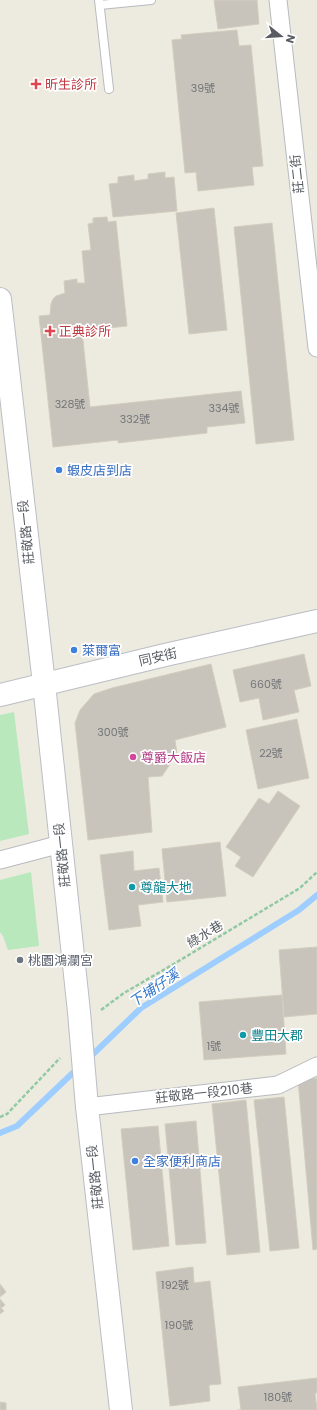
<svg xmlns="http://www.w3.org/2000/svg" width="317" height="1410" font-family="Poppins,'Noto Sans TC',sans-serif">
	<rect width="100%" height="100%" fill="#edebdf"/>
	<g fill="#b8e8bb">
		<polygon points="14,712 29,834 0,841 0,715"/>
		<polygon points="31,872 39,946 8,950 3,936 0,932 0,880"/>
	</g>
	<g fill="none" stroke-linecap="round" stroke-linejoin="round">
		<g stroke="#9dceff" stroke-width="6">
			<polyline points="88,1059 141,1008 299,910 317,895"/>
			<polyline points="0,1133 17,1126 78,1068"/>
		</g>
	</g>
	<g fill="#c8c4bc" stroke="#d2cdbd">
		<polygon points="214,0 257,0 259,24 218,29"/>
		<polygon points="237,30 239,46 251,45 263,166 252,167 254,185 198,191 196,172 185,173 172,40 182,39 181,35"/>
		<polygon points="165,172 165,178 174,177 177,211 113,217 109,184 118,183 118,177 134,175 134,181 148,179 148,174"/>
		<polygon points="214,208 227,330 189,334 176,213"/>
		<polygon points="107,217 108,222 116,221 127,326 82,331 90,407 241,391 245,423 207,427 207,433 118,443 118,440 53,447 39,316 50,315 51,304 53,299 56,296 65,293 64,281 77,279 77,283 85,283 82,251 91,250 88,224 93,223 93,218"/>
		<polygon points="272,223 294,440 256,444 234,227"/>
		<polygon points="304,654 311,686 294,690 299,712 263,720 259,698 240,702 233,670"/>
		<polygon points="211,664 226,727 175,740 177,754 162,776 148,777 152,832 88,840 75,723 80,710 94,694 112,688"/>
		<polygon points="297,719 309,778 258,789 246,730"/>
		<polygon points="278,791 300,806 253,877 235,866 241,857 226,847 259,798 269,804"/>
		<polygon points="220,842 226,896 167,902 162,849"/>
		<polygon points="133,851 134,871 159,868 163,902 138,905 141,926 109,930 100,855"/>
		<polygon points="317,947 317,1014 284,1017 279,950"/>
		<polygon points="282,995 286,1054 204,1060 199,1002"/>
		<polygon points="317,1078 317,1249 313,1250 298,1080"/>
		<polygon points="284,1097 299,1248 270,1251 254,1100"/>
		<polygon points="246,1100 260,1252 227,1255 212,1104"/>
		<polygon points="196,1121 206,1243 176,1245 165,1124"/>
		<polygon points="158,1126 169,1246 133,1250 121,1129"/>
		<polygon points="193,1267 194,1283 210,1281 221,1384 209,1385 210,1401 170,1406 156,1272"/>
		<polygon points="0,1284 6,1292 0,1297"/>
		<polygon points="0,1299 5,1305 1,1308 4,1311 0,1314"/>
		<polygon points="317,1378 317,1393 315,1393 317,1410 238,1410 241,1410 238,1387"/>
		<polygon points="0,1402 6,1403 6,1410 0,1410"/>
	</g>
	<g fill="none" stroke-linecap="round" stroke-linejoin="round">
		<defs>
			<g id="lane">
				<polyline points="99,0 109,89"/>
				<polyline points="100,5 151,0"/>
			</g>
			<g id="street">
				<polyline points="278,0 317,348"/>
				<polyline points="0,860 61,844"/>
				<polyline points="87,1107 278,1085 317,1066"/>
			</g>
			<g id="secondary">
				<polyline points="0,299 44,684 79,1012 87,1107 121,1410"/>
				<polyline points="0,695 165,655 317,621"/>
			</g>
		</defs>
		<use href="#lane" stroke="#b7bac0" stroke-width="10"/>
		<use href="#street" stroke="#b7bac0" stroke-width="19"/>
		<use href="#secondary" stroke="#babdc5" stroke-width="24"/>
		<g stroke="#91c9a4" stroke-width="2.5" stroke-dasharray="4 2" stroke-linecap="butt">
			<polyline points="101,1010 124,993 177,962 300,888 317,872"/>
			<polyline points="0,1117 7,1114 60,1058"/>
		</g>
		<use href="#lane" stroke="#fff" stroke-width="8"/>
		<use href="#street" stroke="#fff" stroke-width="17"/>
		<use href="#secondary" stroke="#fff" stroke-width="22"/>
	</g>
	<g fill="#e0444e" stroke="#fff" stroke-width="1.5">
		<path d="M34 78h4v4h4v4h-4v4h-4v-4h-4v-4h4z"/>
		<path d="M48 325h4v4h4v4h-4v4h-4v-4h-4v-4h4z"/>
	</g>
	<g fill="#3f7fe0" stroke="#fff" stroke-width="1.5">
		<circle cx="59" cy="470" r="4"/>
		<circle cx="74" cy="650" r="4"/>
		<circle cx="135" cy="1161" r="4"/>
	</g>
	<circle fill="#d1479c" stroke="#fff" stroke-width="1.5" cx="133" cy="757" r="4"/>
	<g fill="#0f9aa8" stroke="#fff" stroke-width="1.5">
		<circle cx="132" cy="887" r="4"/>
		<circle cx="243" cy="1035" r="4"/>
	</g>
	<circle fill="#6b7280" stroke="#fff" stroke-width="1.5" cx="20" cy="960" r="4"/>
	<g text-anchor="middle" dominant-baseline="central" stroke-width="3.5" stroke-linejoin="round" paint-order="stroke">
		<g font-size="11" fill="#747678">
			<text x="203" y="88">39號</text>
			<text x="70" y="404">328號</text>
			<text x="224" y="408">334號</text>
			<text x="135" y="419">332號</text>
			<text x="266" y="684">660號</text>
			<text x="113" y="732">300號</text>
			<text x="271" y="753">22號</text>
			<text x="214" y="1046">1號</text>
			<text x="175" y="1285">192號</text>
			<text x="179" y="1325">190號</text>
			<text x="278" y="1397">180號</text>
		</g>
		<g font-size="13" fill="#be3a42" stroke="#fff" text-anchor="start">
			<text x="45" y="84">昕生診所</text>
			<text x="59" y="331">正典診所</text>
		</g>
		<g font-size="13" fill="#585c62" stroke="#fff">
			<text transform="translate(297 174) rotate(-96)">莊二街</text>
			<text transform="translate(26 532) rotate(-96)">莊敬路一段</text>
			<text transform="translate(158 657) rotate(-13)">同安街</text>
			<text transform="translate(62 855) rotate(-96)">莊敬路一段</text>
			<text transform="translate(205 934) rotate(-31)">綠水巷</text>
			<text transform="translate(204 1093) rotate(-6)">莊敬路一段210巷</text>
			<text transform="translate(95 1177) rotate(-96)">莊敬路一段</text>
		</g>
		<g font-size="13" fill="#366cbe" stroke="#fff" text-anchor="start">
			<text x="67" y="470">蝦皮店到店</text>
			<text x="82" y="650">萊爾富</text>
			<text x="143" y="1161">全家便利商店</text>
		</g>
		<g font-size="13" fill="#b23c85" stroke="#fff" text-anchor="start">
			<text x="141" y="757">尊爵大飯店</text>
		</g>
		<g font-size="13" fill="#0d838f" stroke="#fff" text-anchor="start">
			<text x="140" y="887">尊龍大地</text>
			<text x="251" y="1035">豐田大郡</text>
		</g>
		<g font-size="13" fill="#5b616d" stroke="#fff" text-anchor="start">
			<text x="28" y="960">桃園鴻瀾宮</text>
		</g>
		<g font-size="14" font-style="italic" fill="#3475ce" stroke="#fff">
			<text transform="translate(154 988) rotate(-34)">下埔仔溪</text>
		</g>
	</g>
	<g transform="translate(281 36) rotate(107)" stroke="#ffffff" stroke-width="3" paint-order="stroke">
	<path d="M0-3L7 15L0 10L-7 15Z" fill="#585c62"/>
	<text y="-6" font-size="11" font-weight="bold" text-anchor="middle" fill="#585c62">N</text>
	</g>
</svg>
